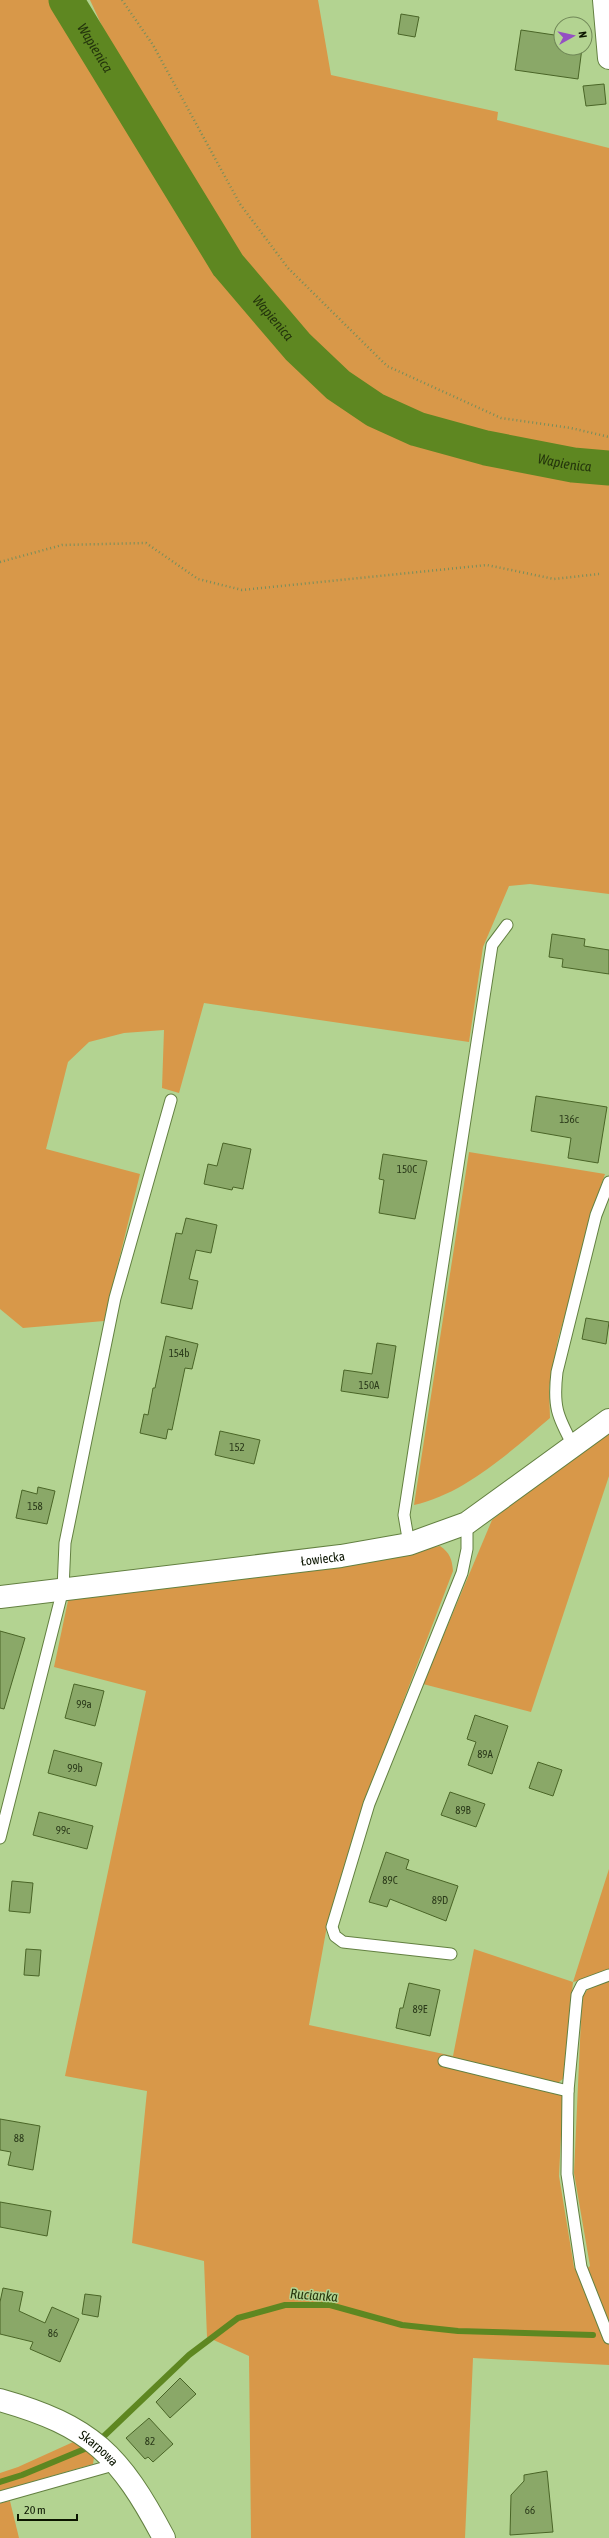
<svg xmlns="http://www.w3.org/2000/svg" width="609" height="2538" font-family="'Asap Condensed',sans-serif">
	<rect width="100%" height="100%" fill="#b3d391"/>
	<g fill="#d89849">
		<polygon points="0,0 57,0 156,173 214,264 291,353 333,391 369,418 415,438 483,459 569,477 609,479 609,894 530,884 509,886 483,947 469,1042 204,1003 179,1093 162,1088 164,1030 124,1033 89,1042 68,1062 46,1149 140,1174 104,1321 23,1328 0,1309"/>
		<polygon points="90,0 318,0 331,75 498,112 497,120 609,148 609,455 485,432 426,416 362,386 310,337 242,256 125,76"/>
		<path d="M469 1152 605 1174 591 1214 582 1258 558 1339 549 1388 550 1418C511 1451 465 1494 414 1505Z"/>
		<polygon points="609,1433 609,1476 531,1712 423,1684 492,1520 564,1463"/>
		<path d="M440 1546C450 1553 452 1559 453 1571L365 1801 327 1926 309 2025 453 2056 474 1949 573 1982 609 1869V1972L573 1982 564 2078 559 2082 558 2092 563 2095 559 2176 574 2267 579 2276 590 2266 574 2173 582 1997 588 1989 609 1980V2365L473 2358 465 2538H251L249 2356 207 2337 204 2261 132 2243 147 2091 65 2076 146 1691 54 1667 69 1596 405 1553Z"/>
		<polygon points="82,2438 95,2451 93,2464 0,2491 0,2473 18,2467"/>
		<polygon points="10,2501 19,2538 0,2538 0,2503"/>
	</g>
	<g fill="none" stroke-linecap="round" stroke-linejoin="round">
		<g stroke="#5e8721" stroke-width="6">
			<polyline points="102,2438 189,2355 238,2318 285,2305 330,2305 402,2325 458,2331 593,2335"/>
			<polyline points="0,2482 22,2475 87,2448"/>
		</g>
		<path stroke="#5e8721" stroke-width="35" id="s1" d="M66 0 228 265 298 347 338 385 375 410 417 429 486 448 573 465 609 468"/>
	</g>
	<g fill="#8aa868" stroke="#4a6527">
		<polygon points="401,14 419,17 415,37 398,34"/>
		<polygon points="521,30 561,36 561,48 582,48 578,79 515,70"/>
		<polygon points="604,84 606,104 586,106 583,86"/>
		<polygon points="552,934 585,939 584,946 609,950 609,974 562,967 563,959 549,957"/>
		<polygon points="536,1096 607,1107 598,1163 568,1158 571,1138 531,1131"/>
		<polygon points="223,1143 251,1149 243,1189 233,1187 232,1190 204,1184 208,1164 217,1166"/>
		<polygon points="383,1154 427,1161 415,1219 379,1213 384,1180 379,1179"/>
		<polygon points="186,1218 217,1225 211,1253 196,1250 189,1279 198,1281 192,1309 161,1303 176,1233 182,1234"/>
		<polygon points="586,1318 609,1322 606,1344 582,1339"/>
		<polygon points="166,1336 198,1344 192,1369 185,1368 172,1430 168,1429 166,1439 140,1433 144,1414 148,1415 153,1388 155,1388"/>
		<polygon points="377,1343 396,1346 388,1398 341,1391 344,1370 372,1374"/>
		<polygon points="220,1431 260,1440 254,1464 215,1455"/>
		<polygon points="38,1487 55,1491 47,1524 16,1518 22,1490 37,1494"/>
		<polygon points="0,1631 25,1638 4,1709 0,1708"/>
		<polygon points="74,1684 104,1691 95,1726 65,1718"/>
		<polygon points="475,1715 508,1726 492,1774 468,1765 476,1742 467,1739"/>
		<polygon points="54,1750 102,1763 96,1786 48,1773"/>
		<polygon points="538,1762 562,1770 553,1796 529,1788"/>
		<polygon points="450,1792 485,1804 476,1827 441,1815"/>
		<polygon points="39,1812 93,1826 87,1849 33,1835"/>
		<polygon points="386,1852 409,1860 406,1869 458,1886 446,1921 390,1899 387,1907 369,1902"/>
		<polygon points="12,1881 33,1883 30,1913 9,1911"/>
		<polygon points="26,1949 41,1950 39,1976 24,1975"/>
		<polygon points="409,1983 440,1990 430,2036 396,2028 400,2008 403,2008"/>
		<polygon points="0,2119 40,2126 33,2170 8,2165 11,2152 0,2150"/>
		<polygon points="0,2202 51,2211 47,2236 0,2227"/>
		<polygon points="3,2288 23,2292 19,2311 45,2323 52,2307 79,2319 60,2362 30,2349 33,2342 0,2334 0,2302"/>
		<polygon points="85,2294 101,2296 98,2317 82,2314"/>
		<polygon points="180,2378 196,2394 170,2418 156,2402"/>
		<polygon points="149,2418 173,2444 153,2462 148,2457 145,2459 126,2438"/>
		<polygon points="547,2471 553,2532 510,2535 511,2495 524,2481 524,2475"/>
	</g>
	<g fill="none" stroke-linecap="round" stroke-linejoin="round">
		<defs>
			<g id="lane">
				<path d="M573 1445C557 1416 553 1406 557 1372L596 1215 609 1182"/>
				<polyline points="409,1544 404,1515 492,945 507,925"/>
				<polyline points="0,1838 63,1589 65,1543 115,1298 171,1100"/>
				<polyline points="451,1954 343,1942 335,1936 332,1927 369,1804 462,1573 467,1549 467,1523"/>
				<polyline points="609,1975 582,1985 577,1995 568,2091 567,2174 581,2267 609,2338"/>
				<polyline points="444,2061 568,2091"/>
				<polyline points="0,2497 117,2464"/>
			</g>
			<g id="street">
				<polyline points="604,0 609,58"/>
				<path id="s2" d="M0 1597 341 1556 409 1544 467 1523 609 1420"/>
				<path id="s3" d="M0 2400C92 2426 120 2455 164 2538"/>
			</g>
		</defs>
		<use href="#lane" stroke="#638041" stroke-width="13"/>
		<use href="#street" stroke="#638041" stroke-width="24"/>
		<g stroke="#768e5c" stroke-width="2.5" stroke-dasharray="1 3" stroke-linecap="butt">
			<polyline points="122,0 153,45 240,204 288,268 387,366 501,418 571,428 609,437"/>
			<polyline points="0,562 62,545 146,543 198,579 242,590 487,565 554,579 599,574"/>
		</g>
		<use href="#lane" stroke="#fff" stroke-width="11"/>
		<use href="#street" stroke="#fff" stroke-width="22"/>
	</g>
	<g text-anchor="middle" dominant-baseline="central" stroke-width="3" stroke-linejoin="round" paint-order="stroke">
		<g font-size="11" fill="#2b3a1a">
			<text x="569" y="1119">136c</text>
			<text x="407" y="1169">150C</text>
			<text x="179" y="1353">154b</text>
			<text x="369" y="1385">150A</text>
			<text x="237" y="1447">152</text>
			<text x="35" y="1506">158</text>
			<text x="84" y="1704">99a</text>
			<text x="485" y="1754">89A</text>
			<text x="75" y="1768">99b</text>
			<text x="463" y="1810">89B</text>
			<text x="63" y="1830">99c</text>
			<text x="390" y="1880">89C</text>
			<text x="440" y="1900">89D</text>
			<text x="420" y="2009">89E</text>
			<text x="19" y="2138">88</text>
			<text x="53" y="2333">86</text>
			<text x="150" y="2441">82</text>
			<text x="530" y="2510">66</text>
		</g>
		<g font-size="13" fill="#0b1500" stroke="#b3d391">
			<text stroke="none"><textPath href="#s2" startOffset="325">Łowiecka</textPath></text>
			<text stroke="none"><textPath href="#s3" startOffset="111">Skarpowa</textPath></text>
		</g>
		<g font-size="14" font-style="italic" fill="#24350c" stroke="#b3d391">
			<text stroke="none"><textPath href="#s1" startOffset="56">Wapienica</textPath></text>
			<text stroke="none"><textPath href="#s1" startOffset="380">Wapienica</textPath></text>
			<text stroke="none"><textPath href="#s1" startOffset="716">Wapienica</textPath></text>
			<text transform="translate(314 2295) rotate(4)">Rucianka</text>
		</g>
	</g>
	<g transform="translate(573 36) rotate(82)"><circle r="19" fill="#b3d391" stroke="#708757"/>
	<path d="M0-3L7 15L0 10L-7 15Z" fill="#944fc3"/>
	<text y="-6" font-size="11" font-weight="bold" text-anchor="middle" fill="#0b1500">N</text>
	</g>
	<path d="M18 2514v6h59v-6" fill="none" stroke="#0b1500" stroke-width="2"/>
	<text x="24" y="2514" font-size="12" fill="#0b1500" stroke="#b3d391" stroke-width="3" paint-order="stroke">20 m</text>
</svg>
